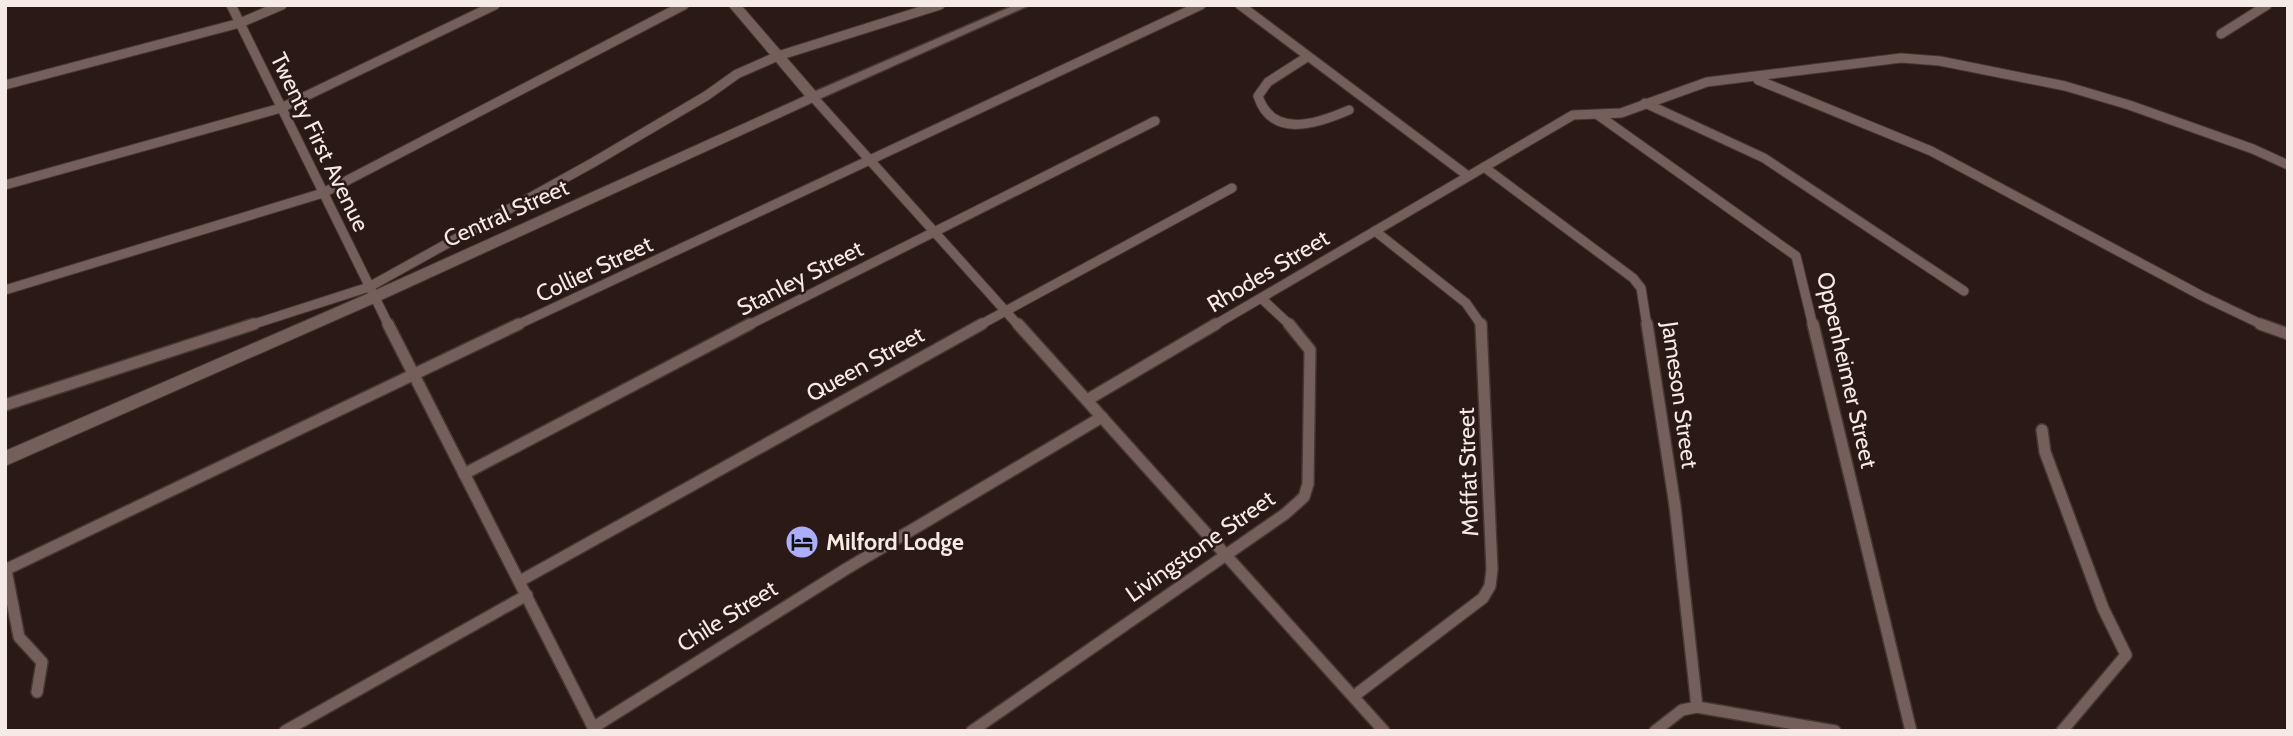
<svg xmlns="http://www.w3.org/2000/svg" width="2293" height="736" font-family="Cabin,sans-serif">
	<rect width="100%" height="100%" fill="#2a1914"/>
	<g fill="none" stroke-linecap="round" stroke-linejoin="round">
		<defs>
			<g id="minor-far1">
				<polyline points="231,5 389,326"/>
				<polyline points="1240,5 1468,176"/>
				<polyline points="2221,34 2267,5"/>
				<path d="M1307 57 1268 82 1258 96C1272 139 1317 124 1349 110"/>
				<polyline points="1758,80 1931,151 2202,296 2265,326"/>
				<polyline points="5,85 240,23 282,5"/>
				<polyline points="813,97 1019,326"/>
				<polyline points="1645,103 1764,158 1964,291"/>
				<polyline points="1598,115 1796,256 1813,326"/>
				<polyline points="1484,167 1633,278 1641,288 1647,326"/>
				<polyline points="5,185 281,108 495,5"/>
				<polyline points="1375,231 1466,303 1482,326"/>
				<polyline points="5,290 323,193 684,5"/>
				<polyline points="1261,298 1291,326"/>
				<polyline points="248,326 369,287 594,162 706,96 737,74 778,56 940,5"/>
				<polyline points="515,326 1201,5"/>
				<polyline points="747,326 1155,121"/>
				<polyline points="978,326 1232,188"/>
				<polyline points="1213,326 1573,115 1621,113 1707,82 1901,58 1940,61 2065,86 2129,105 2253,149 2288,165"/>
			</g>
			<g id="minor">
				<polyline points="388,324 595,731"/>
				<polyline points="1018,324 1384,731"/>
				<polyline points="1647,324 1675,506 1697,707"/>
				<polyline points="1813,324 1911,731"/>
				<polyline points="2260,324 2288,334"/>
				<polyline points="1087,400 1216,324"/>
				<polyline points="5,405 254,324"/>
				<polyline points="2042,430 2045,452 2103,608 2126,655 2062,731"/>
				<polyline points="464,474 750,324"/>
				<polyline points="5,570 519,324"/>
				<polyline points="6,570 19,637 42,662 37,692"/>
				<polyline points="520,581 982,324"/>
				<polyline points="1354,696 1483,598 1490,586 1492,569 1481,324"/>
				<polyline points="594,727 846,569 1102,417"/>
				<polyline points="285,731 527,595"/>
				<polyline points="972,731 1285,514 1304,497 1308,484 1310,350 1289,324"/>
				<polyline points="1655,731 1682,710 1697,707 1835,731"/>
			</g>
			<polygon id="tertiary" points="1015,5 1030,5 817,100 813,101 807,97 809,94"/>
			<polygon id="secondary" points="728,5 741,5 818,94 818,100 379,301 5,466 5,451 369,293 805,96"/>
		</defs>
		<use href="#minor-far1" stroke="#443734" stroke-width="11"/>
		<use href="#minor" stroke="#443734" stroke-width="14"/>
		<use href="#tertiary" stroke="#443734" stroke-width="3"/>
		<use href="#secondary" stroke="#443734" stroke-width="2"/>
		<use href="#minor-far1" stroke="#745f5a" stroke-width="9"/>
		<use href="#minor" stroke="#745f5a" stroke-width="11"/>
		<use href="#tertiary" fill="#745f5a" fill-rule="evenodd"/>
		<use href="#secondary" fill="#745f5a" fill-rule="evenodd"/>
	</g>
	<defs>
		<symbol id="hotel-disc" viewBox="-11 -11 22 22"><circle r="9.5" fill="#abaffb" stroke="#2a1914"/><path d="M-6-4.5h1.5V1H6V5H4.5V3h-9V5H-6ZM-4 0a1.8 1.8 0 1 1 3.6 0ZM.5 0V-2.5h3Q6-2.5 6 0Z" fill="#111"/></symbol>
	</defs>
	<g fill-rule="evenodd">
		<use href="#hotel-disc" x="783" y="523" width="38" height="38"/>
	</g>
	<g text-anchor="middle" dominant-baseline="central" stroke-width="5" stroke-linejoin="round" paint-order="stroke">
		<g font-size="23" fill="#f6eae6" stroke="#2a1914">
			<text transform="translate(320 142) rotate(64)">Twenty First Avenue</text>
			<text transform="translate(506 213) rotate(-24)">Central Street</text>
			<text transform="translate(594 269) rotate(-25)">Collier Street</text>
			<text transform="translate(1268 271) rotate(-31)">Rhodes Street</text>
			<text transform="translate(800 278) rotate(-27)">Stanley Street</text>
			<text transform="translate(865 364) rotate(-29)">Queen Street</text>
			<text transform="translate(1847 370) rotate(77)">Oppenheimer Street</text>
			<text transform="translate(1680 395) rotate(82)">Jameson Street</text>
			<text transform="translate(1468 472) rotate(-92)">Moffat Street</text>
			<text transform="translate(1200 546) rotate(-35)">Livingstone Street</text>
			<text transform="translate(727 616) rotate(-32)">Chile Street</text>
		</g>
		<g font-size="23" font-weight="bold" fill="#f6eae6" stroke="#2a1914" text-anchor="start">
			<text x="826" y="542">Milford Lodge</text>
		</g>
	</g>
	<rect width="2293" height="736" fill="none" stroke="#f6eae6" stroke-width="14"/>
</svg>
